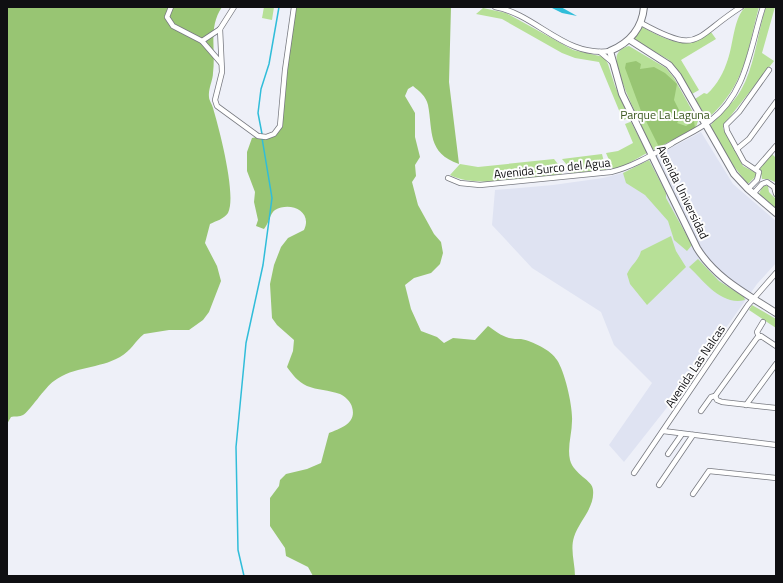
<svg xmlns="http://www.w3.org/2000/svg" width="783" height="583" font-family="'Titillium Web',sans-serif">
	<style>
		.built { fill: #dfe3f2 }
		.green { fill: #b7e097 }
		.forest { fill: #98c573 }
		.water { fill: #30bdd9 }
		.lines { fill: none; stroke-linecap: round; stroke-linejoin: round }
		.stream { stroke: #30bdd9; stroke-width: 1.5 }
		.street-casing { stroke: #787a81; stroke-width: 6 }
		.secondary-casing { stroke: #787a81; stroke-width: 8 }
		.street { stroke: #fff; stroke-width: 4.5 }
		.secondary { stroke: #fff; stroke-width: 6 }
		.labels { text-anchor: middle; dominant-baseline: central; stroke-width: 4; stroke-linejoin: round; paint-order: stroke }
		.park-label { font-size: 12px; fill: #39561e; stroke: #fefefe }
		.street-label { font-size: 12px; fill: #0f0f12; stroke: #fefefe }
	</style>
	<rect width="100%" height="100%" fill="#eef0f8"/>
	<path class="built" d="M701,132L733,184L776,221V263L757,284L691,377L624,462L609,445L652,383L614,345L601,312L532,268L492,225L495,190L553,185L603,178L623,173Z"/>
	<g class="green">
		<path d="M264,7H274L272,20L262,18Z"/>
		<path d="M746,7H759C749,43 747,74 722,104C717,109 713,116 706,117L695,99L704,93L707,94C717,85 724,72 728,59C733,46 734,15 746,7Z"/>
		<path d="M766,7H775L762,53L774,61L725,123L723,128L743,166L756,173V176L749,183H747L732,164L711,129V125C719,113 733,105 741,90C755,66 757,34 766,7Z"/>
		<path d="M483,8L506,13L573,50L604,57L608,64L615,86L629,118L623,120L599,62L575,58L562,53L502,19L476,14Z"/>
		<path d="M642,27C669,41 683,50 711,32L716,39L681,60L699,90L692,94L669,60L633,39Z"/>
		<path d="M629,46L666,68L674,78L698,121L696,127L654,150L652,148C645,132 612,69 617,55C619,50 624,47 629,46Z"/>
		<path d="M630,122H631L647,153L622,167L613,169L606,153L618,151L633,143L625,124Z"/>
		<path d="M602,154L606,170L570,173L567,165L562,159Z"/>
		<path d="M772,154L776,158L775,182L768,179H762L760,168Z"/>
		<path d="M554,159L561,168L562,174C532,177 476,189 450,175L460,164L478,167Z"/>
		<path d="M649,160L666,193V198L692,245L687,251L674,240L668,221L645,195L626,183L623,173Z"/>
		<path d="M763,185L768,186L769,192L776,199V209L759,194Z"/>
		<path d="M671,236L676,251L686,267L647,305L630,284L627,274C631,265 639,260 641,251Z"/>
		<path d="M698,259L719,281L744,297L745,300C721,306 704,281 689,267Z"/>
		<path d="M752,305L776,319V328L749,310Z"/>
	</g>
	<g class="forest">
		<path d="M7,7H222C208,27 216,50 213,73C213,80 208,89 209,97C209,100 212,104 213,108C219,128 237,196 228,213C224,219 216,221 210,224L205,243L217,266L221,281L209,312L203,320L189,330H169L144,334C135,341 131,351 120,357C99,369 74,366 54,381C45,387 29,412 23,415C20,417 14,416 11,417L7,424Z"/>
		<path d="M294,7H451L449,82L459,164C427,153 433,131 428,105C426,96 419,91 413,86L408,89L405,96L415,113V137L420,157L415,165L416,176L412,182L418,205L434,234L441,242L443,253L440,264L431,273L414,278L405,285L411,309L421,331L437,337L444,343L453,338L475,340L488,326C494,330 501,336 509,338C513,339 517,339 521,339C532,341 551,350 557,360C565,372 573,407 572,421C572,434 567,447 570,460C574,475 593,480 593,490C595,508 579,521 574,537C570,550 575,563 575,576H313L308,567L286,556L285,548L270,526V498L279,486L280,480L286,474L307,469L321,463L329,433C341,428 357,423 352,407C351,402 345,396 340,394C329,390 317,390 307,386C298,382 292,374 287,367L293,351L294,340L277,325L272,318L270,284L274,265L281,247L288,238L304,230C313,211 290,201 275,210C270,213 269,223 264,229L256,226L258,220L254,202L255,192L247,171V152L252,138L268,135L278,129Z"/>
		<path d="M636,61L641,64L640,69L654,67L665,73L677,84L674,100L682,116L677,123L686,126L694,121L695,128L659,147L641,111L625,68L626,63Z"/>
	</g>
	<path class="water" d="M550,7H561L577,16L562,13Z"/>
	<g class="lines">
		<g class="stream">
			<path d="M262,134L258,113L261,89L269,64L279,7"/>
			<path d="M244,576L238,550L236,447L246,343L263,265L272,198L262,138"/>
		</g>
		<g class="street-casing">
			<g id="street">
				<path d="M171,7L167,17L173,26L202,41L221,63"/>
				<path d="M495,7C536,14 565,58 610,51"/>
				<path d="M641,23C701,56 692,38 741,7"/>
				<path d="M220,29L222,72L215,100L217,106L258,136L266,137L274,134L280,126L285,70L294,7"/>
				<path d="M202,41L220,29L234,7"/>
				<path d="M600,52L612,62"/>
				<path d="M737,149L749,139L776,102"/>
				<path d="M756,169L776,146"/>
				<path d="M448,178L460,183L480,185L611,172C632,167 652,155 671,144C684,136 698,130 710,121C747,93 750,47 763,7"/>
				<path d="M748,189L757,180L759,172L744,162L727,131L726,125L739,112L769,70"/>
				<path d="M753,194L762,184L767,182L774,187L776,194"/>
				<path d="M759,337L757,332L763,322"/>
				<path d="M715,396L717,400L722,402L776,408"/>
				<path d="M746,405L776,364"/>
				<path d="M701,411L711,397L715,396L757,338L761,336L776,346"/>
				<path d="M663,431L776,445"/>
				<path d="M668,454L682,434"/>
				<path d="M634,473L748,305L776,273"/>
				<path d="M659,485L693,435"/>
				<path d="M693,494L709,471L776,478"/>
			</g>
		</g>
		<g class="secondary-casing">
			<g id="secondary">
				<path d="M644,7C642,29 629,43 610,51L622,94L697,248C716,279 747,294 776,313"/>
				<path d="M630,40L669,65L678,76L734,174L748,189L776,213"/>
			</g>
		</g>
		<use href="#street" class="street"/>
		<use href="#secondary" class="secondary"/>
	</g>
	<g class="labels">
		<g class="park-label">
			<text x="665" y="114">Parque La Laguna</text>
		</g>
		<g class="street-label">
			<text transform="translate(552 168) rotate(-6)">Avenida Surco del Agua</text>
			<text transform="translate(683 192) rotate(64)">Avenida Universidad</text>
			<text transform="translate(695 366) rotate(-56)">Avenida Las Nalcas</text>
		</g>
	</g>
	<rect width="783" height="583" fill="none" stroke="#0f0f12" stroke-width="16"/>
</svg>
